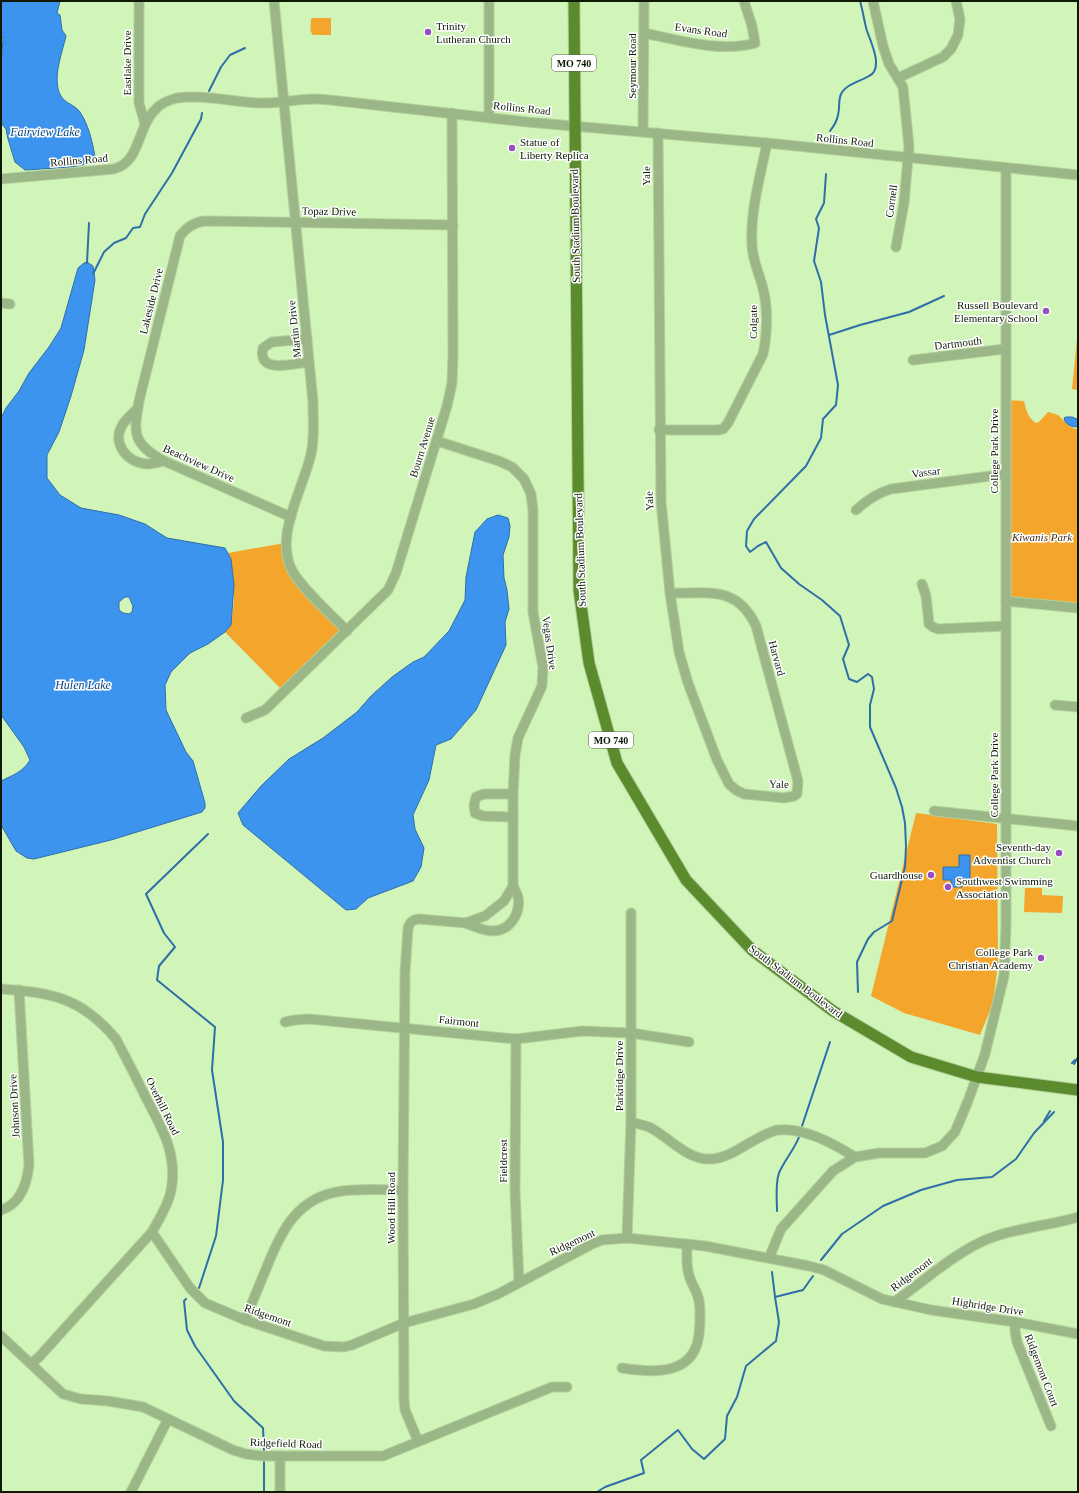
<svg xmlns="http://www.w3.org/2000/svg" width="1079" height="1493" font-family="'Times New Roman',serif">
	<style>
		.green { fill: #f3a52c }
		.water { fill: #3d94ee; stroke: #2f6fa8; fill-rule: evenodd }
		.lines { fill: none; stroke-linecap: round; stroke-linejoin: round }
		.stream { stroke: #2f6fa8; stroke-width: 2 }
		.minor-casing { stroke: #b2d19b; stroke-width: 11 }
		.major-casing { stroke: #b2d19b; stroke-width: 13 }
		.minor { stroke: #9bb687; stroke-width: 9 }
		.major { stroke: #5b8b2d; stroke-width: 11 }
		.poi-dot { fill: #984dc0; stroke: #fff; stroke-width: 1.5 }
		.labels { text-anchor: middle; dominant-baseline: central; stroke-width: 3; stroke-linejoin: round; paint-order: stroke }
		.shield { fill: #fff; stroke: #565e4f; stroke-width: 1 }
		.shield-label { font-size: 10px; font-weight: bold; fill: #0d1904 }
		.poi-label { font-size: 11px; fill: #0d1904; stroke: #fff; text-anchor: end }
		.street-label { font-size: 11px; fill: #0d1904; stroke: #fff }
		.park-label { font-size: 11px; font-style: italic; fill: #3d2e1b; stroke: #fff }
		.water-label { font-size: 12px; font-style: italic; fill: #05457f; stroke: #fff }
	</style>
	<rect width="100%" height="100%" fill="#d1f4b8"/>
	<g class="green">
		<path d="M313,18H331V35H313C309,31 311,25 311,19Z"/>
		<path d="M1078,330V390L1072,389Z"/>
		<path d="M1006,400L1024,401C1026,410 1028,418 1036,423L1039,422L1048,412L1058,415L1069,426L1078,430V608L1006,601Z"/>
		<path d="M285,543L292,572L346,631L283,691L225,632C238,621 235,567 228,553Z"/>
		<path d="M916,813L997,824L998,963L993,1003L980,1035L904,1013L871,996Z"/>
		<path d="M1025,888H1042V895L1063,896L1062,913L1024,912Z"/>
	</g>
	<g class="water">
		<path d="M1,1H60L57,13L60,15L62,30L66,36C62,54 50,83 63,99C68,104 76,106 80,112C90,127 93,146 96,162L72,167L25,170L15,162L8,139L6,129L1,123V62L3,39L1,34Z"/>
		<path d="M87,262L93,266L95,280L84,350L71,396L59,432L47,455V478L60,495L81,508L119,515L145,524L167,538L225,548L231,559L234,585L231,625L225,632L208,644L190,653L171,672L165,685L166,710L186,752L193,761L205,803V808L202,812L111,840L34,859L27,858L16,851L1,825V781C13,775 23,772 30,760L24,747L1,715V418L6,408L19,391L29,373L49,347L61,328L78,268L84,263ZM125,597H129L133,606L132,612L129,614L123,613L119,610V602Z"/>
		<path d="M1066,417H1072L1077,419L1078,427C1072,427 1065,425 1064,418Z"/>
		<path d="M498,515L508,518L510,526L509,537L503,555L504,578L507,590L509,609L505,622L506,645L476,710L451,739L436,745L429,780L413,815L415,829L424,848L421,867L413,881L368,898L356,909L346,910L243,825L238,813L261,786L289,759L323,738L357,712L371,696L392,677L413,662L424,657L449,631L465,600L466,577L475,532L487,519Z"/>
		<path d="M959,855H970V880H962V887H952L951,880H943V867H959Z"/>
	</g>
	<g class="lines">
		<g class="stream">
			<path d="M209,91L221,67L230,55L245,48"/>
			<path d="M830,131C834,126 837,121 838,115C840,108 838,101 841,94C846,84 861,81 869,76C884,69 871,42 867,31C864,21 863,11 860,1"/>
			<path d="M826,174L824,203L816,219L819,228L814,261L821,282L825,315L838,385L836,405L823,419L821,438L806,466L754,519L747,531L746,546L750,552L758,546L766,542L781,568L799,584L822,600L840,616L849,645L843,659L849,679L857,682L868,674L872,677L874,689L870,705V727L896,788L902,807L905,823L906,846L905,867L892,921L874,932L868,939L857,962L858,992"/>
			<path d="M87,263L89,223"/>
			<path d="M93,274L104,252L114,243L126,238L133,228L140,227L145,214L172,173L201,119L202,113"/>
			<path d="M829,335L860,325L909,312L944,296"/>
			<path d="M1072,1063L1075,1060"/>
			<path d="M1074,1064L1078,1057"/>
			<path d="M1044,1121L1050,1111"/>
			<path d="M802,1126L830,1042"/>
			<path d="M777,1211C777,1199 775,1184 779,1173C784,1161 794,1150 799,1137"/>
			<path d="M821,1260L842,1234L883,1206L921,1190L957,1180L992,1177L1016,1159L1034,1133L1054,1112"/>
			<path d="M772,1272L775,1297"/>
			<path d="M199,1288L216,1236L223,1180V1142L212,1070L215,1027L157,980L159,966L175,947L164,933L146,894L208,834"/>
			<path d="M186,1299L184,1301L187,1330L195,1346L234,1401L263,1428L264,1450"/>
			<path d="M264,1462V1492"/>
			<path d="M597,1492L605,1487L644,1473L641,1460L678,1430L692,1449L704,1459L725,1439L727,1416L737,1397L746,1366L776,1341L779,1322L775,1297L803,1290L813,1276"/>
		</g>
		<g class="minor-casing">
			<g id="minor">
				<path d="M139,1V103L145,124"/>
				<path d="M274,1L313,402C313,420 315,437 311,454C303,490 273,537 293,572C305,592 330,613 347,631"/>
				<path d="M489,1V117"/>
				<path d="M873,1L883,46L889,64L903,87L909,147L904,203L896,247"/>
				<path d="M644,33C677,40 722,53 755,43L752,26L744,1"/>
				<path d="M898,78L943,57L951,49L958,35L960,19L956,1"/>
				<path d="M643,131L644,1"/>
				<path d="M658,133L661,501L670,593L679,652L688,683L717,760L729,784L736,790L744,794L784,798L794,796L797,794L798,781L756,626C737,585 708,594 670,593"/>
				<path d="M1,179L114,169C141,162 137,126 156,109C161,103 169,100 177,98C200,94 235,102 259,103C278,104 296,99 314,99C322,99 331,100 339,101L527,122L767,143L1078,175"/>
				<path d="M1,303L10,304"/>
				<path d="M307,339L272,342L263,348C257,374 293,364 309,362"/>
				<path d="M913,360L1005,349"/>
				<path d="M138,408C133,413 127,418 123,424C111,442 126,462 146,464C152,464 159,462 164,461"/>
				<path d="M659,430H717L723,429L728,423L763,354C767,336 768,311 764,293C761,277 753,263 752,246C750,211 760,177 767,143"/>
				<path d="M856,510C867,500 877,493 891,489L1006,474"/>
				<path d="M291,517L164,461C133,444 133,434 139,401L180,236C187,227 193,223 204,221L453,225"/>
				<path d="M922,584L926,596L929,624L933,627L938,629L1005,626"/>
				<path d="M1006,601L1078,608"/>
				<path d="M1055,705L1078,707"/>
				<path d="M246,718L265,710L388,590L396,573L447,406L452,383L453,355L452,113"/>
				<path d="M934,811L1078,826"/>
				<path d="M513,817L483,816L475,813L474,805L476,797L484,794H513"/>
				<path d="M466,923C475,927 484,931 493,931C510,931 521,913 518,897C517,894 515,890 513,886"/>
				<path d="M1,989C51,992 82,998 116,1039C126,1058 136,1077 145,1096C162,1128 178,1154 171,1191C168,1206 159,1219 152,1232L39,1357L31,1364"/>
				<path d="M285,1022L295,1020L309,1019L516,1039L582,1031L631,1033L689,1042"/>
				<path d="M516,1039L515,1191L519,1283"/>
				<path d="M631,1122C637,1124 645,1125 651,1128C671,1139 688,1161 712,1159C726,1158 739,1149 751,1142C759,1138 770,1131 778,1130C804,1127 834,1144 855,1157"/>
				<path d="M1,1210C21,1204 27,1183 29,1165L19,990"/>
				<path d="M152,1232L190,1288L205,1303L245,1320L324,1346L344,1347L352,1345L404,1323L474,1304L498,1294L594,1243L602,1240L627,1238L705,1246L809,1266L824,1270L882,1299L931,1310L1015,1322L1078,1334"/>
				<path d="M627,1238L631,1122V913"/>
				<path d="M769,1258L781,1229L833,1171L855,1157L879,1153H925L942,1146L955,1132L968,1101L985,1054L1004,976L1006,925V168"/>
				<path d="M894,1302C922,1283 947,1259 977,1244C1008,1228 1045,1227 1078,1217"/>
				<path d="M245,1320C252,1303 259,1286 266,1269C281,1231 297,1197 342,1191C362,1188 383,1190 403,1190"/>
				<path d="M1015,1322V1331L1017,1342L1051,1426"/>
				<path d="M1,1336L63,1394L81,1399L108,1401L143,1407L233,1450L246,1454L262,1456H383L552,1387H567"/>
				<path d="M622,1368C647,1372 685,1376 696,1347C698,1343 698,1338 699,1335C700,1324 701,1312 699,1301C698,1292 691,1284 689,1275C686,1266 687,1254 687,1244"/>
				<path d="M418,1441L405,1410L404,1400L403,1190L405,973L408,928C410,922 412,920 419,919L466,923L485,916L504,901L513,886V794L515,755L518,738L542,686L543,667L533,612V510L531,494L524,479L512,467L499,461L437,441"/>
				<path d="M131,1492L168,1419"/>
				<path d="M280,1492V1456"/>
			</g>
		</g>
		<g class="major-casing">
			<path id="major" d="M574,1L579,590L589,663L617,763L686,880L752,950L833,1011L911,1057L977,1077L1078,1090"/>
		</g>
		<use href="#minor" class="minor"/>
		<use href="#major" class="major"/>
	</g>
	<g class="poi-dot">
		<circle cx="428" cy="32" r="4"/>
		<circle cx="512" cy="148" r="4"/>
		<circle cx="1046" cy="311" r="4"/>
		<circle cx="1059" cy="853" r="4"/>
		<circle cx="931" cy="875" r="4"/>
		<circle cx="948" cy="887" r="4"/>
		<circle cx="1041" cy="958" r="4"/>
	</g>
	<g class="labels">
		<g class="shield">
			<rect x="552" y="55" width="44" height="16" rx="3"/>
			<rect x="589" y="732" width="44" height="16" rx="3"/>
		</g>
		<g class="shield-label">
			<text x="574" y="63">MO 740</text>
			<text x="611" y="740">MO 740</text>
		</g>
		<g class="poi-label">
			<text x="436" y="26" text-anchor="start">Trinity<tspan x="436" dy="13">Lutheran Church</tspan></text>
			<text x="520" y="142" text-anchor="start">Statue of<tspan x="520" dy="13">Liberty Replica</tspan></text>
			<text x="1038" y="305">Russell Boulevard<tspan x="1038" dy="13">Elementary School</tspan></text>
			<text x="1051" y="847">Seventh-day<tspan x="1051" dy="13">Adventist Church</tspan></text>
			<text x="923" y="875">Guardhouse</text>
			<text x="956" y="881" text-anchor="start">Southwest Swimming<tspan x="956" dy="13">Association</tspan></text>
			<text x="1033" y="952">College Park<tspan x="1033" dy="13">Christian Academy</tspan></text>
		</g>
		<g class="street-label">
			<text transform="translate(701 30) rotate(8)">Evans Road</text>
			<text transform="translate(127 63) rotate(-90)">Eastlake Drive</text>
			<text transform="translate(632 66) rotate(-90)">Seymour Road</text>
			<text transform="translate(522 108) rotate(6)">Rollins Road</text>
			<text transform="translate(845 140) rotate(6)">Rollins Road</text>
			<text transform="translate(79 160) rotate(-5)">Rollins Road</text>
			<text transform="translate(646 176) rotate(-90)">Yale</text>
			<text transform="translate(891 201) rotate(-82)">Cornell</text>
			<text transform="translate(329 211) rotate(1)">Topaz Drive</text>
			<text transform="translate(575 226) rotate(-91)">South Stadium Boulevard</text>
			<text transform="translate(151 301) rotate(-76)">Lakeside Drive</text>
			<text transform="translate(753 322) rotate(-90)">Colgate</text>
			<text transform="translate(294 329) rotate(-96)">Martin Drive</text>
			<text transform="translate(958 343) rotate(-7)">Dartmouth</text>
			<text transform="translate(422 447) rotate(-73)">Bourn Avenue</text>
			<text transform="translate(994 451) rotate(-90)">College Park Drive</text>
			<text transform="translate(199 463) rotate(24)">Beachview Drive</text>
			<text transform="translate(926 472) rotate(-8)">Vassar</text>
			<text transform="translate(649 501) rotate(-93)">Yale</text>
			<text transform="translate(580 550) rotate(-92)">South Stadium Boulevard</text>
			<text transform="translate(550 643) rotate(82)">Vegas Drive</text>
			<text transform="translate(777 658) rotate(75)">Harvard</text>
			<text transform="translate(994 775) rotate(-90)">College Park Drive</text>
			<text transform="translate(779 784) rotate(1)">Yale</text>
			<text transform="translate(796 981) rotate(37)">South Stadium Boulevard</text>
			<text transform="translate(459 1021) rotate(6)">Fairmont</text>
			<text transform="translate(619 1076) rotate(-90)">Parkridge Drive</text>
			<text transform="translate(14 1106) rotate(-93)">Johnson Drive</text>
			<text transform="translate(163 1106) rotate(64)">Overhill Road</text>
			<text transform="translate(503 1161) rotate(-90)">Fieldcrest</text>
			<text transform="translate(391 1208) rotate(-90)">Wood Hill Road</text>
			<text transform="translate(572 1242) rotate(-25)">Ridgemont</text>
			<text transform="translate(911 1274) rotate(-37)">Ridgemont</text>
			<text transform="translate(988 1306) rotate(9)">Highridge Drive</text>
			<text transform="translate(268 1315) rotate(19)">Ridgemont</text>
			<text transform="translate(1042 1370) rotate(69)">Ridgemont Court</text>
			<text transform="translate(286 1443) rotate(2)">Ridgefield Road</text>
		</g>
		<g class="park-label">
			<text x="1042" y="537">Kiwanis Park</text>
		</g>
		<g class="water-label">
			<text x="45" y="132">Fairview Lake</text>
			<text x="83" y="685">Hulen Lake</text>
		</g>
	</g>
	<rect width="1079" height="1493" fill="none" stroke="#0d1904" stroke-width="4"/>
</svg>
